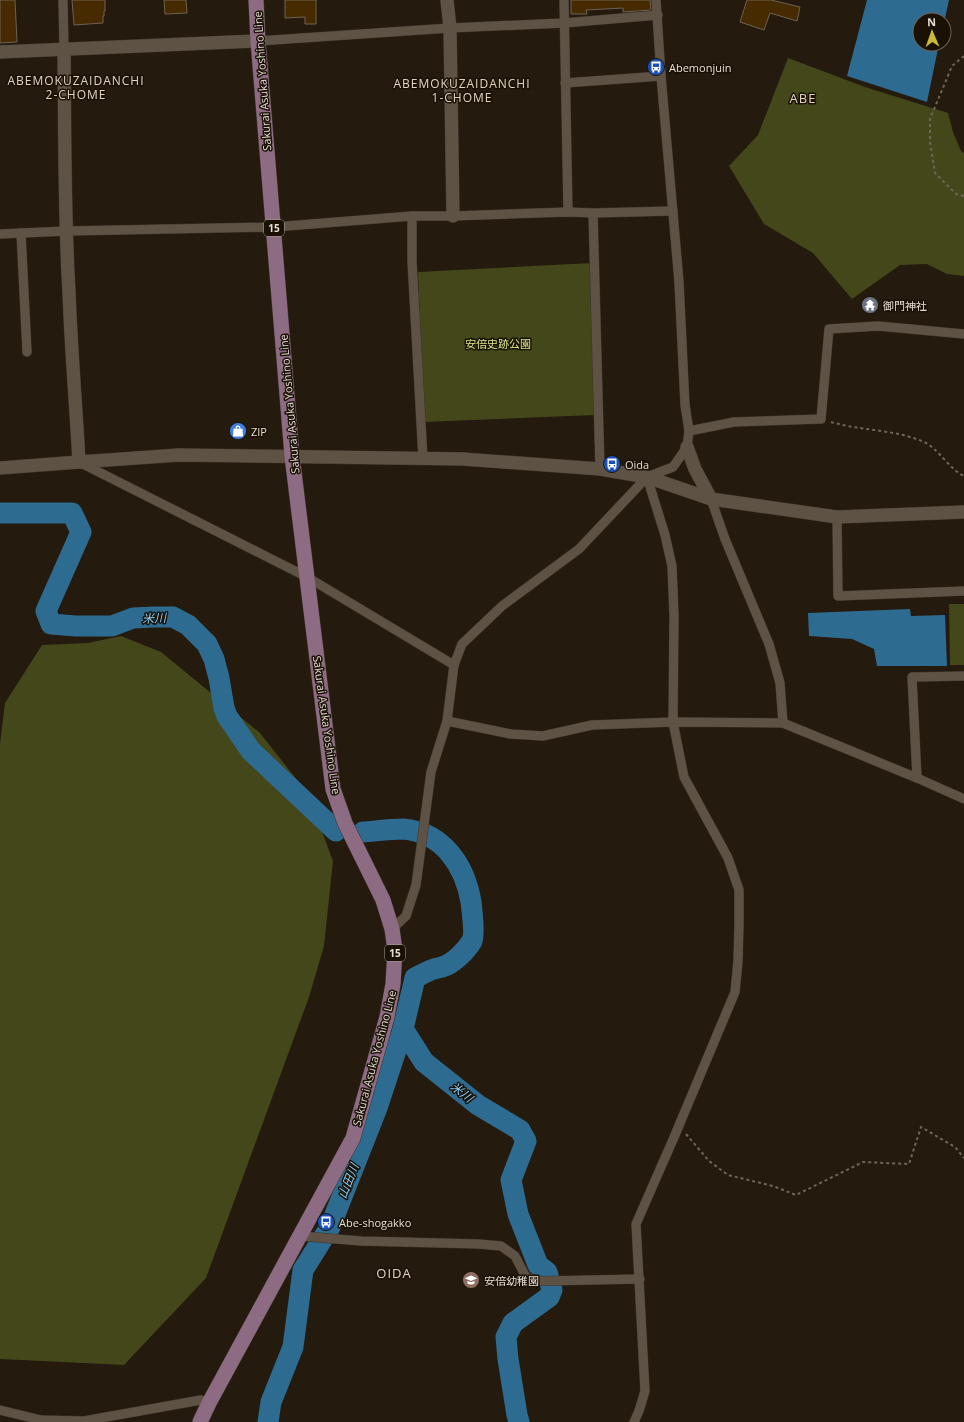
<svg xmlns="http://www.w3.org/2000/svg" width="964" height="1422" font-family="'Open Sans','Noto Sans JP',sans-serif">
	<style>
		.green { fill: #434719 }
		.water { fill: #2e6b90 }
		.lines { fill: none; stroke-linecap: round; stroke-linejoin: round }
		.river { stroke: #2e6b90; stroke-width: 21 }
		.building { fill: #462a00; stroke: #6f6254 }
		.street-casing { stroke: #3d352f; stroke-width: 10 }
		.secondary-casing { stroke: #3d352f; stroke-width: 14 }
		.primary-casing { stroke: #3d352f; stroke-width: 16 }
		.path { stroke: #6f665b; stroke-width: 2; stroke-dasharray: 3 3; stroke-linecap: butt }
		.street { stroke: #5e5244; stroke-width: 9 }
		.secondary { stroke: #5e5244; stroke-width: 13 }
		.primary { stroke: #8d6b83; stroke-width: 15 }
		.labels { text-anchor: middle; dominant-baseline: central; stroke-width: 3; stroke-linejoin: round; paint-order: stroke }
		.shield { fill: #1a1105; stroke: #a9a097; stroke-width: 1 }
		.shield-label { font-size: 10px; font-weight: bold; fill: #e6ded6 }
		.poi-label { font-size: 11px; fill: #e6ded6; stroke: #1a1105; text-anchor: start }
		.street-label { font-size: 11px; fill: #e6ded6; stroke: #1a1105 }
		.park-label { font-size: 11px; fill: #dde78b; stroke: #1a1105 }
		.neighbourhood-label { font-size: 12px; letter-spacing: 1px; fill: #e2d3c3; stroke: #1a1105 }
		.water-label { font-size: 12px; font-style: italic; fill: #8acdfa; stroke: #1a1105 }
		.quarter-label { font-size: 13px; letter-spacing: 1px; fill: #e2d3c3; stroke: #1a1105 }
	</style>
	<rect width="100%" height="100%" fill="#241a0d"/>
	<g class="green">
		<path d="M788,58L865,87L948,113L953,132L961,151L964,153V276L947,274L927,264L900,265L852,299L813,253L764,224L729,166L758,135Z"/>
		<path d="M592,263L595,415L424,422L418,272Z"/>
		<path d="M949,604H964V665H950Z"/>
		<path d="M121,636L161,652L260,733L308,794L333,861L324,946L309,997L206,1278L124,1365L0,1359V744L5,703L42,645L88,643Z"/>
	</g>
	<g class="water">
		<path d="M867,0H949L944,23V20H920V44H939L927,102L847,76Z"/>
		<path d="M910,609L911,616L945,615L947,666H877L874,649L852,639L809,636L808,613Z"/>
	</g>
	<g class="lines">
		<g class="river">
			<path d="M0,513H72L81,532L46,611L51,624L76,626H112L133,618L154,617H173L188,625L207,644L214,659L219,678L224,708L227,716L251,751L336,831"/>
			<path d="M403,1029L424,1062L478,1105L520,1130L526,1141L511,1180L518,1214L538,1265L547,1272L552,1290L549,1297L513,1323L506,1337L508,1359L517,1415L519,1422"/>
			<path d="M268,1422L271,1402L293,1347L303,1270L330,1227L377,1108L403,1029L415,978C421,975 427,971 434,969C436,968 440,968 442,967C453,964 466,951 472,941C475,935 472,910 471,902C465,866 443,832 403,829C390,829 376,831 363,832"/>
		</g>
	</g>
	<g class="building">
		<path d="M0,0H15L17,42L0,43Z"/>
		<path d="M72,0H105V11H104V16H103V23L74,25Z"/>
		<path d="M164,0H186L187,13L165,14Z"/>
		<path d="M285,0H316V24H305V17L285,18Z"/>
		<path d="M571,0H650L651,10L623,12V8L586,10L587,14H571Z"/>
		<path d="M747,0H771L800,7L797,21L770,13L764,30L740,22Z"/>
	</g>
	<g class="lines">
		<g class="street-casing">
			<g id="street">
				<path d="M63,0L64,49"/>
				<path d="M564,0L568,212"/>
				<path d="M258,41L450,28L564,23L658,15"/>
				<path d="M565,83L661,76"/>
				<path d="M593,213L600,469"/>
				<path d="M412,216V261L423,459"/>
				<path d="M21,233L27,352"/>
				<path d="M0,234L67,231L274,227L412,216H453L568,212L593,213L673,211"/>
				<path d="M689,431L734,422L821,419L829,329L878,326L964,334"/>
				<path d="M79,462L307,577L454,665"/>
				<path d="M711,499L725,539L769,644L780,683L783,723"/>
				<path d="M837,517L838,596L964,591"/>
				<path d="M447,721L511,734L543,736L592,725L673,722L783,723L917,778L964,799"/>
				<path d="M917,778L912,677L964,676"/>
				<path d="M392,929L406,916L416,885L431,772L447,721L454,665L462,644L502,606L579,549L647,477L673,467L687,447L689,431L685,405L679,282L661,76L656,0"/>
				<path d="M300,1236L361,1241L479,1244L501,1246L515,1256L526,1277L542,1281L640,1279"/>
				<path d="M0,1410L41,1420L84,1421L201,1400L209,1403"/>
				<path d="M634,1422L639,1411L645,1391L636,1224L675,1135L735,992L738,961L739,924V890L728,858L684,777L673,722L674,616L672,566L665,535L647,477"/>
			</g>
		</g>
		<g class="secondary-casing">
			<g id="secondary">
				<path d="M447,0L450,28L453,216"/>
				<path d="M64,49C65,130 64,211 69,292C71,349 76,406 79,462L179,455L463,459L600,469L647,477L711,499L837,517L964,512"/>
				<path d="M0,52L258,41"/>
				<path d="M687,447L695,469L711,499"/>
				<path d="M0,468L79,462"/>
			</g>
		</g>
		<g class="primary-casing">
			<path id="primary" d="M200,1422L209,1403L353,1138L387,1017L393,984L395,950L392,929L383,900L345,823L333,789L292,456L258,41L256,0"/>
		</g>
		<g class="path">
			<path d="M964,56L952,66L930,119V142L935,173L956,194L964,196"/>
			<path d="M831,422C861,431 895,429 924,442C938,448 950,470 964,476"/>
			<path d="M686,1134L709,1161L728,1175L773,1186L796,1195L863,1162L909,1164L921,1127L955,1147L964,1158"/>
		</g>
		<use href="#street" class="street"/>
		<use href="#secondary" class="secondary"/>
		<use href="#primary" class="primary"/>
	</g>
	<defs>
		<g id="bus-disc" transform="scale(0.9)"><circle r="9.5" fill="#1a4fb4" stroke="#1a1105"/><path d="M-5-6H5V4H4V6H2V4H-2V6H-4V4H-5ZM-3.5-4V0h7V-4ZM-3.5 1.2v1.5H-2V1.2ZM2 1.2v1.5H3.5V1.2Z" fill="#fff"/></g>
		<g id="temple-disc" transform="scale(0.9)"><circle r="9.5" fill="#6b7280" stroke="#1a1105"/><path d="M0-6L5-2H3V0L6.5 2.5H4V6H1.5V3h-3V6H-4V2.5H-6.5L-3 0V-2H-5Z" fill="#fff"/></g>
		<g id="shop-disc" transform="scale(0.9)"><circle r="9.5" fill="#3f7fe0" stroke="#1a1105"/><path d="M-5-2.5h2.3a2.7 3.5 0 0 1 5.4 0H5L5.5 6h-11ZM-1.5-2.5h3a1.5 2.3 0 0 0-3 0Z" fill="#fff"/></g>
		<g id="school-disc" transform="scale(0.9)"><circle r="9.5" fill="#8d6e63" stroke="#1a1105"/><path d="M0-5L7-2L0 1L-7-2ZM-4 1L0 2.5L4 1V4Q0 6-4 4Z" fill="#fff"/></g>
	</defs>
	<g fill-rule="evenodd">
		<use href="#bus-disc" x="656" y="67"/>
		<use href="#temple-disc" x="870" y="305"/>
		<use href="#shop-disc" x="238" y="431"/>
		<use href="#bus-disc" x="612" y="464"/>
		<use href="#bus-disc" x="326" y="1222"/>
		<use href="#school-disc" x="471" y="1280"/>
	</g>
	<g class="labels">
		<g class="shield">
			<rect x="264" y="220" width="20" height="16" rx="3"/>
			<rect x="385" y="945" width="20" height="16" rx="3"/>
		</g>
		<g class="shield-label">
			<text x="274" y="228">15</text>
			<text x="395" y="953">15</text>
		</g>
		<g class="poi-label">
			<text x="669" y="67">Abemonjuin</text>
			<text x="883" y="305">御門神社</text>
			<text x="251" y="431">ZIP</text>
			<text x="625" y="464">Oida</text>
			<text x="339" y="1222">Abe-shogakko</text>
			<text x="484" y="1280">安倍幼稚園</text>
		</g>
		<g class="street-label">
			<text transform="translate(262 81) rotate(-94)">Sakurai Asuka Yoshino Line</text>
			<text transform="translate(289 404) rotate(-95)">Sakurai Asuka Yoshino Line</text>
			<text transform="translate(327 725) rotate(82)">Sakurai Asuka Yoshino Line</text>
			<text transform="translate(374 1058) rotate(-75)">Sakurai Asuka Yoshino Line</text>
		</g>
		<g class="park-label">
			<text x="498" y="343">安倍史跡公園</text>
		</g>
		<g class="neighbourhood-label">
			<text x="76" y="80">ABEMOKUZAIDANCHI<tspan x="76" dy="14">2-CHOME</tspan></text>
			<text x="462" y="83">ABEMOKUZAIDANCHI<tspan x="462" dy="14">1-CHOME</tspan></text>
		</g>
		<g class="water-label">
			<text transform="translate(154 618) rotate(-2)">米川</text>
			<text transform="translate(462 1092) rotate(39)">米川</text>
			<text transform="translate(348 1181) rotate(-68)">山田川</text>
		</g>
		<g class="quarter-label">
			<text x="803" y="98">ABE</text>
			<text x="394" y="1273">OIDA</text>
		</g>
	</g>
	<g transform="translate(932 32) rotate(358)"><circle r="19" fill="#1a1105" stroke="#6c6359"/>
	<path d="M0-3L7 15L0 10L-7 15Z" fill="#cbba39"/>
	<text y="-6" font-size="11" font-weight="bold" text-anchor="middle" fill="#e6ded6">N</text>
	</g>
</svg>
